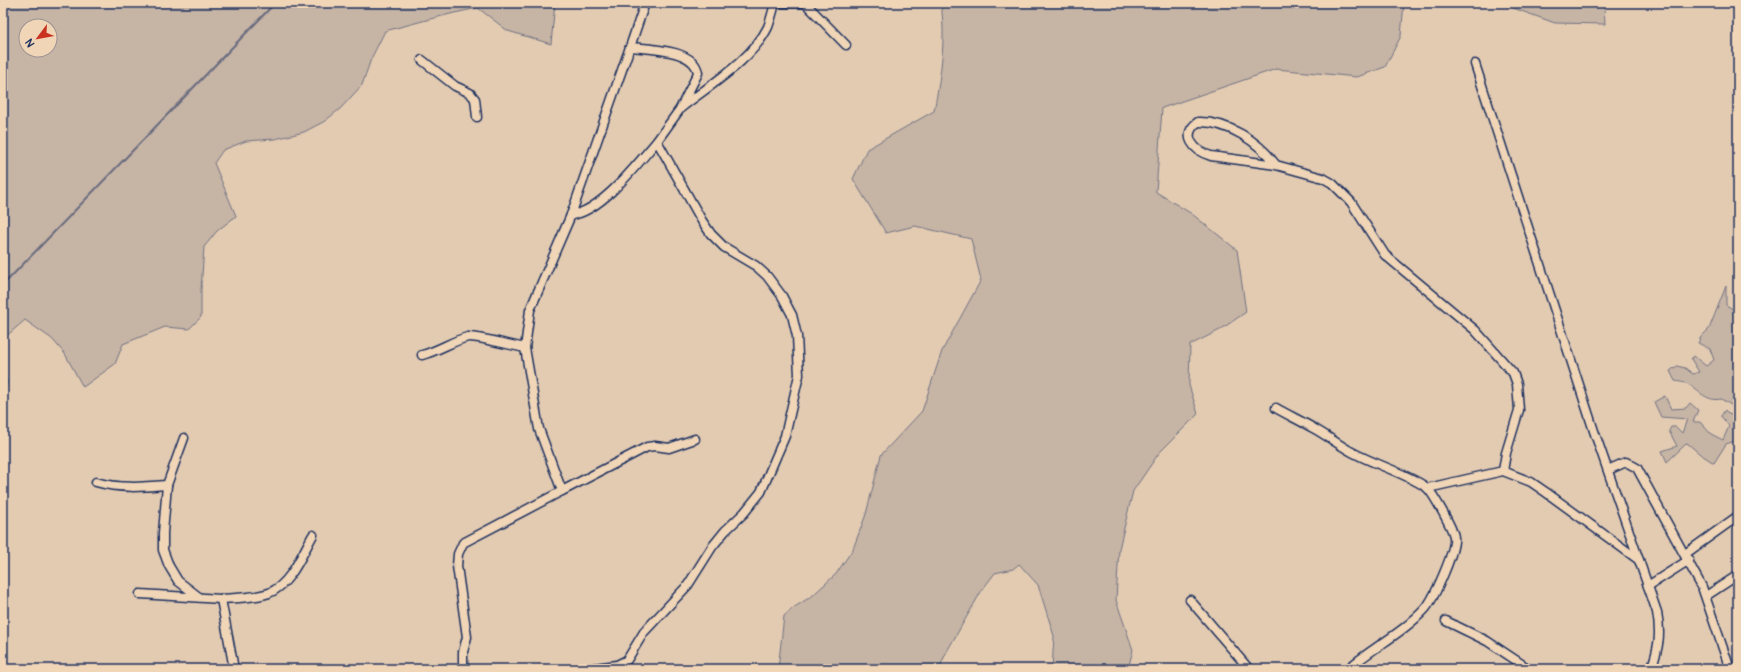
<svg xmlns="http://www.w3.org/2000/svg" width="1741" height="672" font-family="Pangolin,sans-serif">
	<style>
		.green { fill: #c6b4a5; stroke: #707282; fill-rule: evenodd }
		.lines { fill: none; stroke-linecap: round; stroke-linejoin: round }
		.stream { stroke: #686b7e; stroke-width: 2 }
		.minor-casing { stroke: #1b2f5e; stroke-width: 11 }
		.minor { stroke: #f0d5b7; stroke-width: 8 }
	</style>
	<rect width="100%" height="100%" fill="#e3cbb2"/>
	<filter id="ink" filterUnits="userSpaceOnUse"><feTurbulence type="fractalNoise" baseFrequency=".025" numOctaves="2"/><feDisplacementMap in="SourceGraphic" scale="8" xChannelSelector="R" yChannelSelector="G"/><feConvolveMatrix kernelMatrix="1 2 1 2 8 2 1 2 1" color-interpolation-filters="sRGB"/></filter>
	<g filter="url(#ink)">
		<g class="green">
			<path d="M3,3H555L551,44L508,31L478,8C446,14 416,23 385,31L371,59L362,85L341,108L325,121L304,132L275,139L246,141L223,150L214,163L236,216L217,231L204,247L201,290V317L189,329L165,327L123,344L115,364L83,387L65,354L52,339L25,320L3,339ZM26,26H50V50H26Z"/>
			<path d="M941,3H1404L1401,36L1385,67L1357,77L1276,69L1162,108L1156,192L1192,214L1237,250L1246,312L1220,330L1190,345L1189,385L1198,414L1159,453L1133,491L1119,549L1116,600L1133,650L1128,669H1052L1054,636L1038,585L1019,564L1013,569L995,573L982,590L946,653L939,669H778L784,616L793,608L812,596L836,574L853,549L866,514L881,455L922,411L942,351L981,280L971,239L915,226L886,233L853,179L867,149L934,111C941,74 946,41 941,3Z"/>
			<path d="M1499,3H1604L1605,24L1555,23Z"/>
			<path d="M1726,286V305L1733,309L1738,298V409L1721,399C1707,402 1699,391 1688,384C1684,382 1679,382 1675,381L1670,371L1677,366L1685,368L1693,374L1699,372L1691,359L1694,356L1706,366L1714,360L1710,349L1698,343L1701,337L1709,329Z"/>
			<path d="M3,366L7,382L3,404Z"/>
			<path d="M1665,396L1671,409L1686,408L1690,403L1698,410L1693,422H1700L1711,434L1723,440L1729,426L1721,416L1725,410L1730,415L1738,411V440L1726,444L1714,463L1700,454L1687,443L1667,462L1662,451L1677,446L1669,431L1671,427H1676L1682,433L1687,419L1661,417L1654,402Z"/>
		</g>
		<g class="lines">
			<path class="stream" d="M3,285L275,3"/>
			<g class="minor-casing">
				<g id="minor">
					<path d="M782,3H810"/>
					<path d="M806,4L846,45"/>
					<path d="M422,60L455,86L470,93L475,99L477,117"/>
					<path d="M1475,64L1594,431L1657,612C1661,634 1659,648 1651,669"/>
					<path d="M682,107C710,85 752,60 768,27C771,19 773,11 775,3"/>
					<path d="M1276,165C1259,142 1228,121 1198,122C1180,135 1194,151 1211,156L1276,165L1323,178L1332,183L1351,202L1385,255L1475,330L1513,373L1517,384L1519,410L1506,453L1503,471"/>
					<path d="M571,215C601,212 638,163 657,141"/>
					<path d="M422,355C438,351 452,341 468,337C476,336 514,346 525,348"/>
					<path d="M1276,408C1288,415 1301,421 1313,428C1326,435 1339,445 1352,452C1376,465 1403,472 1426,487C1432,491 1453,529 1454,537C1456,550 1434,599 1425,609C1403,633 1372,648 1348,669"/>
					<path d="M184,438L167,485L163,533V550L169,566L178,581L199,597"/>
					<path d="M1608,470L1626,462L1637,468L1702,587L1730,669"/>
					<path d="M96,482C120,489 143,487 167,485"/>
					<path d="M1428,488L1503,471L1531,482L1547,493L1639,560"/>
					<path d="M562,491L647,447L655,446L669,448L695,439"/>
					<path d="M1685,554L1738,516"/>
					<path d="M1648,586L1689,560"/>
					<path d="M140,594L221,599"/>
					<path d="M1706,596L1738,575"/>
					<path d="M1190,600L1249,669"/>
					<path d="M1446,621L1487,641L1529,669"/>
					<path d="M234,669L221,599C236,598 255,598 269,593C291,584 302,554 313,535"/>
					<path d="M463,669V652L467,637L457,566L458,554L463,543L562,491L539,429L525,348L530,310L571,215L630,47"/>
					<path d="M587,669L617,665L627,660L644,632L688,585L712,547L725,531L744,513L761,492L785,436L799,375L797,336L792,315L782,296L767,276L756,266L724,247L711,234L702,221L657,141L680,109L698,73C695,49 649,49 630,47L645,3"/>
				</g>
			</g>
			<use href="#minor" class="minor"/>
		</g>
	</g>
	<rect width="1741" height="672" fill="none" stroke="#f0d5b7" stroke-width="16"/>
	<rect x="8" y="8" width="1725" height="656" fill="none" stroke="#1b2f5e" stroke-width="1.5" filter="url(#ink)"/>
	<g transform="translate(38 38) rotate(238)"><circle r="19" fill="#f0d5b7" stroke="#9b9393"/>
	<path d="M0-3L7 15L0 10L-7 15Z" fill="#c8321e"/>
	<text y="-6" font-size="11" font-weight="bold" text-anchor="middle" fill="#1b2f5e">N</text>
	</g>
</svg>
